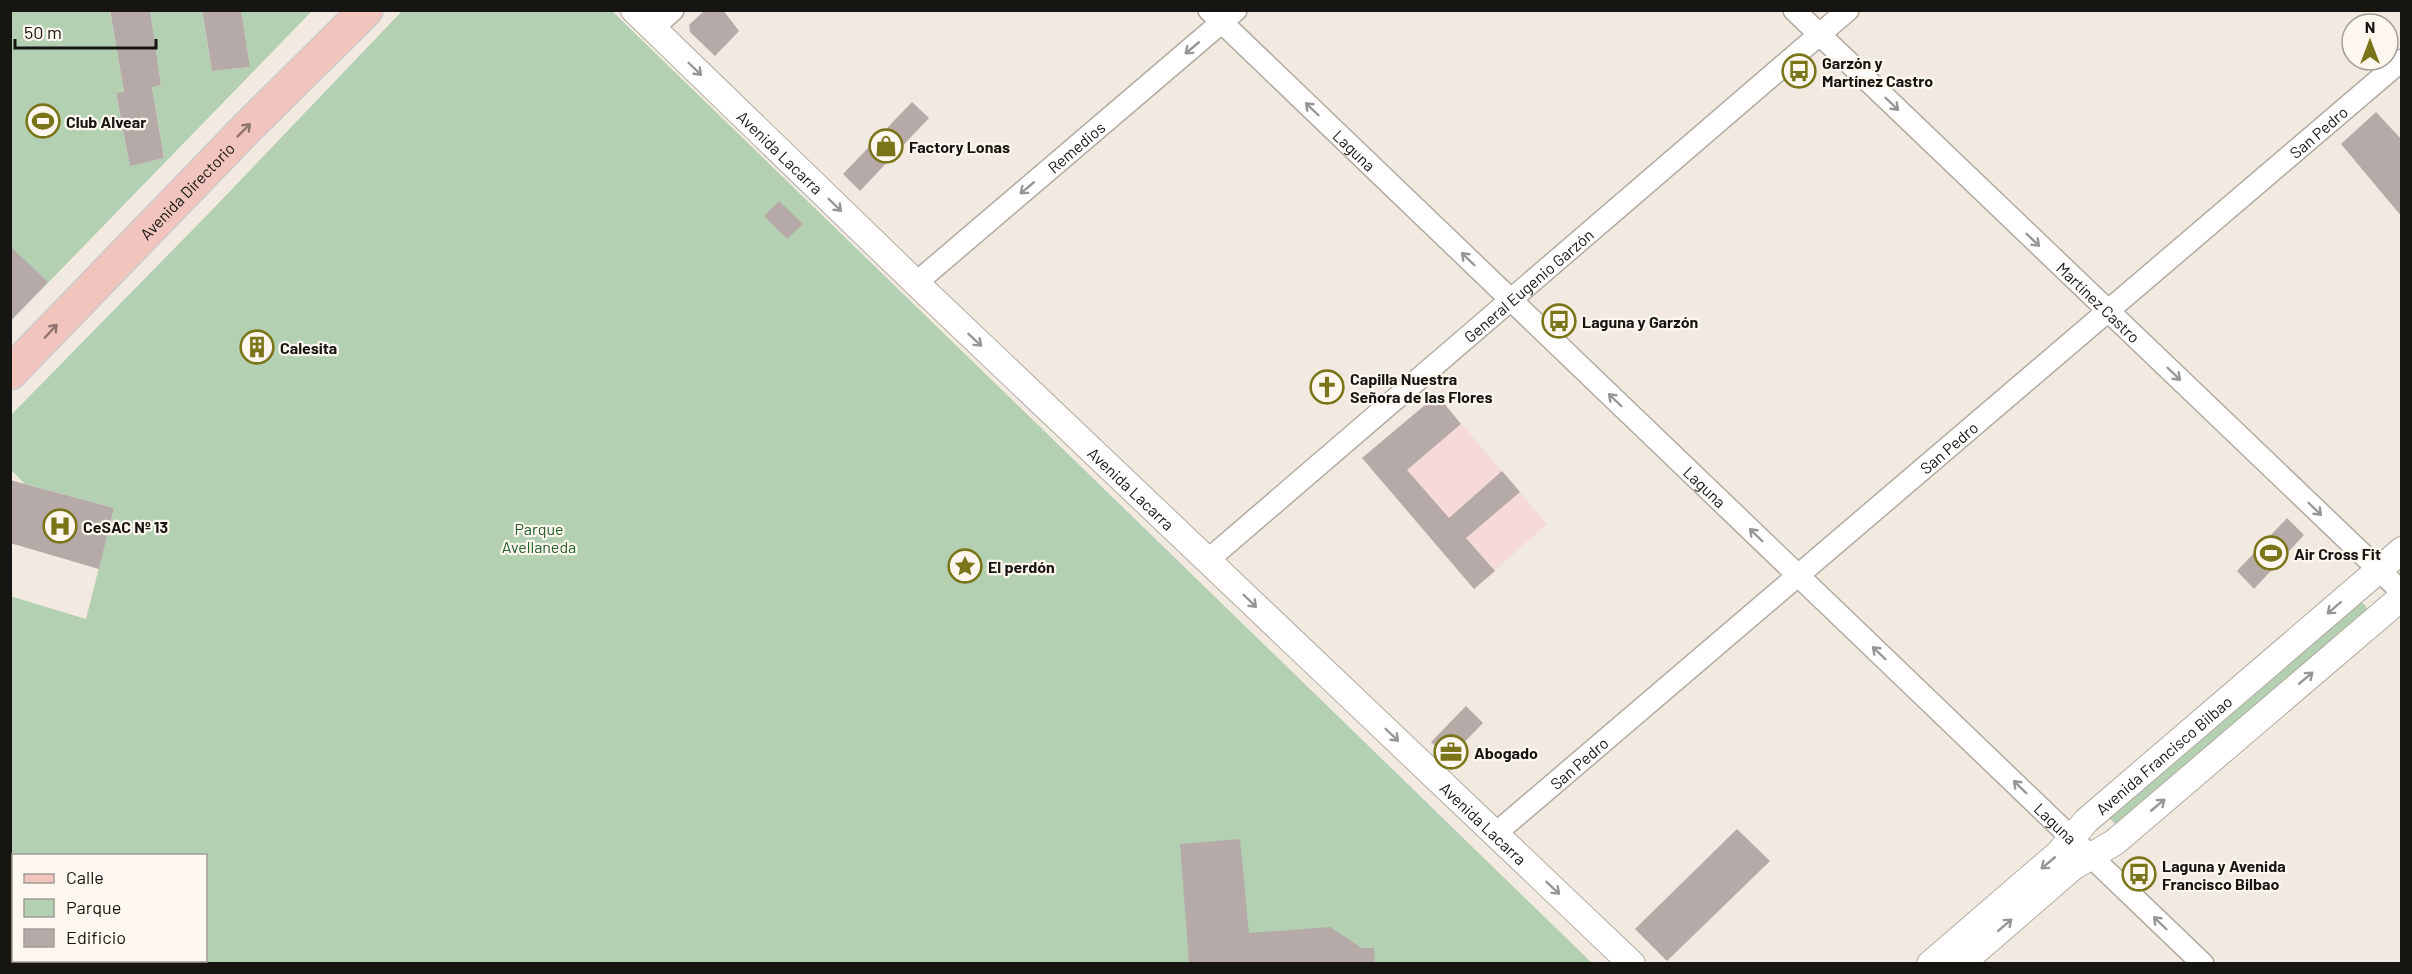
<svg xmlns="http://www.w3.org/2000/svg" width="2412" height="974" font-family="Barlow,sans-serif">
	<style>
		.education { fill: #f5dad9 }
		.green { fill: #b3d1b2; fill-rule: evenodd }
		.building { fill: #b6aaa9 }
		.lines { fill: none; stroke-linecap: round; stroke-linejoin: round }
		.minor-casing { stroke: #b2aba2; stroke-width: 24 }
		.tertiary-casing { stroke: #b2aba2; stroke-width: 28 }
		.primary-casing { stroke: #cccccb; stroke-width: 36 }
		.minor { stroke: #fff; stroke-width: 21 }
		.tertiary { stroke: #fff; stroke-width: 26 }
		.primary { stroke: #f1c4be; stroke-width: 33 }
		.oneway { stroke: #979694 }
		.oneway2 { stroke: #8f7571 }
		.labels { text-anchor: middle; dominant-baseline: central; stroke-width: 4.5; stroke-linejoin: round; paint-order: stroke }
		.poi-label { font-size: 16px; font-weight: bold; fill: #171512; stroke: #fef7f0; text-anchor: start }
		.street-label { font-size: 16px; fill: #171512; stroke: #fef7f0 }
		.park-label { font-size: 16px; fill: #246128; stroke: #fef7f0 }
	</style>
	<rect width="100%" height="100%" fill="#f2eae1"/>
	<path class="education" d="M1437,395L1547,524L1474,589L1362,458Z"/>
	<g class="green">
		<path d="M11,11H110L124,92L116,94L130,165L164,158L152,87L161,85L150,11H202L212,71L250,67L241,11H312L11,321Z"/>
		<path d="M402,11H612L1592,963H11L10,596L86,619L114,508L25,484L11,470V415L211,211ZM14,856H206V960H14Z"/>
		<path d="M2360,601L2366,606L2367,613L2116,825L2109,818Z"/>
	</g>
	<g class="building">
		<path d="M110,10H150L161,85L152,87L164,158L130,166L116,93L124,92Z"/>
		<path d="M202,10H241L250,67L212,71Z"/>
		<path d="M705,10H723L739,31L715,56L690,32L689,25Z"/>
		<path d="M912,102L929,118L860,191L843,174Z"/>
		<path d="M2376,112L2402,140V217L2341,144Z"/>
		<path d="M779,201L803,224L787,239L764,216Z"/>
		<path d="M10,246L48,282L10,321Z"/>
		<circle cx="256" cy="348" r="13"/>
		<path d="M1437,395L1461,424L1407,470L1449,518L1502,471L1520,492L1466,538L1495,571L1474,589L1362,458Z"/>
		<path d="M10,480L114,508L99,569L10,543Z"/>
		<path d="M2287,518L2304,535L2254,589L2237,571Z"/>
		<path d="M1466,706L1483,723L1448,759L1431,742Z"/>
		<path d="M1737,829L1770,861L1667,961L1635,929Z"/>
		<path d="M1240,839L1249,933L1330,927L1362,948H1374L1375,963H1189L1180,844Z"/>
	</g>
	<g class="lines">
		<g class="minor-casing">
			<g id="minor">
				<path id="s1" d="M1209,10L2203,964"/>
				<path id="s2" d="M1794,10L2402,592"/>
				<path d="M653,28L673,10"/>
				<path id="s3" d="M916,283L1236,10"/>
				<path id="s4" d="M1208,560L1848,10"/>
				<path id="s5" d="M1495,834L2402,60"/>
			</g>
		</g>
		<g class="tertiary-casing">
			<g id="tertiary">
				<path id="s6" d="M634,10L916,283L1632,964"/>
				<path id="s7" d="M1930,964L2059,853L2086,821L2402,550"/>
				<path d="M1961,964L2073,867L2115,842L2402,597"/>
			</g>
		</g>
		<g class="primary-casing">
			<g id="primary">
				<path id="s8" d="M10,373L246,129L366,10"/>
			</g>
		</g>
		<use href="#minor" class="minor"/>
		<use href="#tertiary" class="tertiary"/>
		<use href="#primary" class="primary"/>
	</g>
	<defs><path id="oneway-shaft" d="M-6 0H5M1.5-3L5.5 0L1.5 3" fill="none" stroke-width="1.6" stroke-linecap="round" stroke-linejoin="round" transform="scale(1.5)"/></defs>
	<g class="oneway">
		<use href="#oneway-shaft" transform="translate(1192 48) rotate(140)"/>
		<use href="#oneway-shaft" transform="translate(695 69) rotate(44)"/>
		<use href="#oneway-shaft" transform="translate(1892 104) rotate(44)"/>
		<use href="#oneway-shaft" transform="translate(1312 109) rotate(-136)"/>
		<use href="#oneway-shaft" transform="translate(1027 188) rotate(140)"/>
		<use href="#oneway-shaft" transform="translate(835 205) rotate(44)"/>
		<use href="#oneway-shaft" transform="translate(2033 240) rotate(44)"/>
		<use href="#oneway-shaft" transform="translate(1468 259) rotate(-136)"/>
		<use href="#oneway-shaft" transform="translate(975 340) rotate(43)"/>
		<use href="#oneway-shaft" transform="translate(2174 374) rotate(44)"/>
		<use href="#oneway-shaft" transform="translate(1615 400) rotate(-136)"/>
		<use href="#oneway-shaft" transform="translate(2315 509) rotate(44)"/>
		<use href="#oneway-shaft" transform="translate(1756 535) rotate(-136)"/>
		<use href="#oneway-shaft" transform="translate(1250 601) rotate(44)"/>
		<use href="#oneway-shaft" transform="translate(2334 608) rotate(139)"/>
		<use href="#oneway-shaft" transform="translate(1879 653) rotate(-136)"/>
		<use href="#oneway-shaft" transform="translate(2306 678) rotate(-40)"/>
		<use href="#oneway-shaft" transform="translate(1392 735) rotate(44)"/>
		<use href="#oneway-shaft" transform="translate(2020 787) rotate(-136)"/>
		<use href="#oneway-shaft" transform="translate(2158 805) rotate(-40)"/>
		<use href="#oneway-shaft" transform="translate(2048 863) rotate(140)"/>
		<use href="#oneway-shaft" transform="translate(1553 888) rotate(43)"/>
		<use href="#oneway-shaft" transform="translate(2160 923) rotate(-136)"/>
		<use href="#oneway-shaft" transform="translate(2005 925) rotate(-41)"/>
	</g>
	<g class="oneway2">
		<use href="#oneway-shaft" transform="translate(244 130) rotate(-45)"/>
		<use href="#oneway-shaft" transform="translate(51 331) rotate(-47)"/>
	</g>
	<defs>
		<g id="bus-ring" transform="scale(1.725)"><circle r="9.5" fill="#fef7f0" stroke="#7b7519" stroke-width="1.5"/><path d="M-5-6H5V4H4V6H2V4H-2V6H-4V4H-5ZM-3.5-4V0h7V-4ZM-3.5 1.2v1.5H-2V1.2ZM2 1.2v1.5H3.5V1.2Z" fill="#7b7519"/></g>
		<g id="stadium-ring" transform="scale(1.725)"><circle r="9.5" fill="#fef7f0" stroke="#7b7519" stroke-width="1.5"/><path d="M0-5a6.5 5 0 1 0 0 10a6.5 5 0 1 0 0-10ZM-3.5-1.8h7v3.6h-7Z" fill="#7b7519"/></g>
		<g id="shop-ring" transform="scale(1.725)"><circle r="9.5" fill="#fef7f0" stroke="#7b7519" stroke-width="1.5"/><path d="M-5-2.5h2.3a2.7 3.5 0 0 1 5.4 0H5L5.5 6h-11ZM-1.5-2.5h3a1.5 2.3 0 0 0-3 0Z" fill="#7b7519"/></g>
		<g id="building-ring" transform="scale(1.725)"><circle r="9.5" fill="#fef7f0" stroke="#7b7519" stroke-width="1.5"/><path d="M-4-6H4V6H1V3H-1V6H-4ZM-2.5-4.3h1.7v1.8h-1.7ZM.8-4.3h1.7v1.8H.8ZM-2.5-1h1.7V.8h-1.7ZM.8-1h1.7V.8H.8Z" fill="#7b7519"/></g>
		<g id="church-ring" transform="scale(1.725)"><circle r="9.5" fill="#fef7f0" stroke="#7b7519" stroke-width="1.5"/><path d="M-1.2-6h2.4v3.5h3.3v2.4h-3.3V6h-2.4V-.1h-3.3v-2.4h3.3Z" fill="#7b7519"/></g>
		<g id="hospital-ring" transform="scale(1.725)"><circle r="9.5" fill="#fef7f0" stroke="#7b7519" stroke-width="1.5"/><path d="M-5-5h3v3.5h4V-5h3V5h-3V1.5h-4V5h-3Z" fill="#7b7519"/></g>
		<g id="sight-ring" transform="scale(1.725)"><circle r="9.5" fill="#fef7f0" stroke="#7b7519" stroke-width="1.5"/><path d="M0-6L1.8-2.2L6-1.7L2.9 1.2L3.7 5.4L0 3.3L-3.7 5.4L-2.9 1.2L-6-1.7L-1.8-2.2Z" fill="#7b7519"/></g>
		<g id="office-ring" transform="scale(1.725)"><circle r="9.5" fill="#fef7f0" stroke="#7b7519" stroke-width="1.5"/><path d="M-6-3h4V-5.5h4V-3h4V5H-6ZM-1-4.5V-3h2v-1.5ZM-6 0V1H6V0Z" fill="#7b7519"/></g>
	</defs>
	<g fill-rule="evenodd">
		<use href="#bus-ring" x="1799" y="71"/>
		<use href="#stadium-ring" x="43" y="121"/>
		<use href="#shop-ring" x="886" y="146"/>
		<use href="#bus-ring" x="1559" y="321"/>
		<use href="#building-ring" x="257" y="347"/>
		<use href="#church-ring" x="1327" y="387"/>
		<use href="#hospital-ring" x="60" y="526"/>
		<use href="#stadium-ring" x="2271" y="553"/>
		<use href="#sight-ring" x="965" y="566"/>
		<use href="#office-ring" x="1451" y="752"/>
		<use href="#bus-ring" x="2139" y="874"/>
	</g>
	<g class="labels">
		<g class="poi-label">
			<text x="1822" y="62">Garzón y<tspan x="1822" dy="18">Martínez Castro</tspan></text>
			<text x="66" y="121">Club Alvear</text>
			<text x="909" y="146">Factory Lonas</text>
			<text x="1582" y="321">Laguna y Garzón</text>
			<text x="280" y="347">Calesita</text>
			<text x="1350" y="378">Capilla Nuestra<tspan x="1350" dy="18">Señora de las Flores</tspan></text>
			<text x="83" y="526">CeSAC Nº 13</text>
			<text x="2294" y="553">Air Cross Fit</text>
			<text x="988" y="566">El perdón</text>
			<text x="1474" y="752">Abogado</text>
			<text x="2162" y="865">Laguna y Avenida<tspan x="2162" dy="18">Francisco Bilbao</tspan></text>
		</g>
		<g class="street-label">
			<text stroke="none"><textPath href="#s5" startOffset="1082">San Pedro</textPath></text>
			<text stroke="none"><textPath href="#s3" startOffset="210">Remedios</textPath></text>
			<text stroke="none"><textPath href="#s1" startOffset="202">Laguna</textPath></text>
			<text stroke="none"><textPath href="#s6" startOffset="204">Avenida Lacarra</textPath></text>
			<text stroke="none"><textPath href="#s8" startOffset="254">Avenida Directorio</textPath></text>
			<text stroke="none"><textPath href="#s4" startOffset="422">General Eugenio Garzón</textPath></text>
			<text stroke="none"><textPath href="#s2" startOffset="422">Martínez Castro</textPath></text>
			<text stroke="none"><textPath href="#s5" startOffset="596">San Pedro</textPath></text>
			<text stroke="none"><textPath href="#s1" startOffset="688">Laguna</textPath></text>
			<text stroke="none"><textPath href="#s6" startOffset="690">Avenida Lacarra</textPath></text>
			<text stroke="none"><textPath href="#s7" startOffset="314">Avenida Francisco Bilbao</textPath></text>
			<text stroke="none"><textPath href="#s5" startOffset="110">San Pedro</textPath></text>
			<text stroke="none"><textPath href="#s6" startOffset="1176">Avenida Lacarra</textPath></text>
			<text stroke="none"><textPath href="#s1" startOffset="1174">Laguna</textPath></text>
		</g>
		<g class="park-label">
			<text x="539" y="528">Parque<tspan x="539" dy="18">Avellaneda</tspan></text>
		</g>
	</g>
	<rect width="2412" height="974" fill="none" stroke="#171512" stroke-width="24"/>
	<rect x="12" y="854" width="195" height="108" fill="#fef7f0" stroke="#a29d97" stroke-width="1.5"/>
	<rect x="24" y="874" width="30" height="9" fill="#f1c4be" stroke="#a29d97" stroke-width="1.5"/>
	<text x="66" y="884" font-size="18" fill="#171512">Calle</text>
	<rect x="24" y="899" width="30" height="18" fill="#b3d1b2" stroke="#a29d97" stroke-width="1.5"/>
	<text x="66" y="914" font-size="18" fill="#171512">Parque</text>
	<rect x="24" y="929" width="30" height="18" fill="#b6aaa9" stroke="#a29d97" stroke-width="1.5"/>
	<text x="66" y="944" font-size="18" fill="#171512">Edificio</text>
	<g transform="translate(2370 42)"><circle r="28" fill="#fef7f0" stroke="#a29d97" stroke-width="1.5"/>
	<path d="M0-4.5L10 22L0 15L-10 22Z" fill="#7b7519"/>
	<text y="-9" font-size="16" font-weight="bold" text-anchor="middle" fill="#171512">N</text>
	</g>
	<path d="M15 39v9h141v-9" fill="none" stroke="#171512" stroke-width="3"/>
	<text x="24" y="39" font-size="18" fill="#171512" stroke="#fef7f0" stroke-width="4.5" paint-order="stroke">50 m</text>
</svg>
